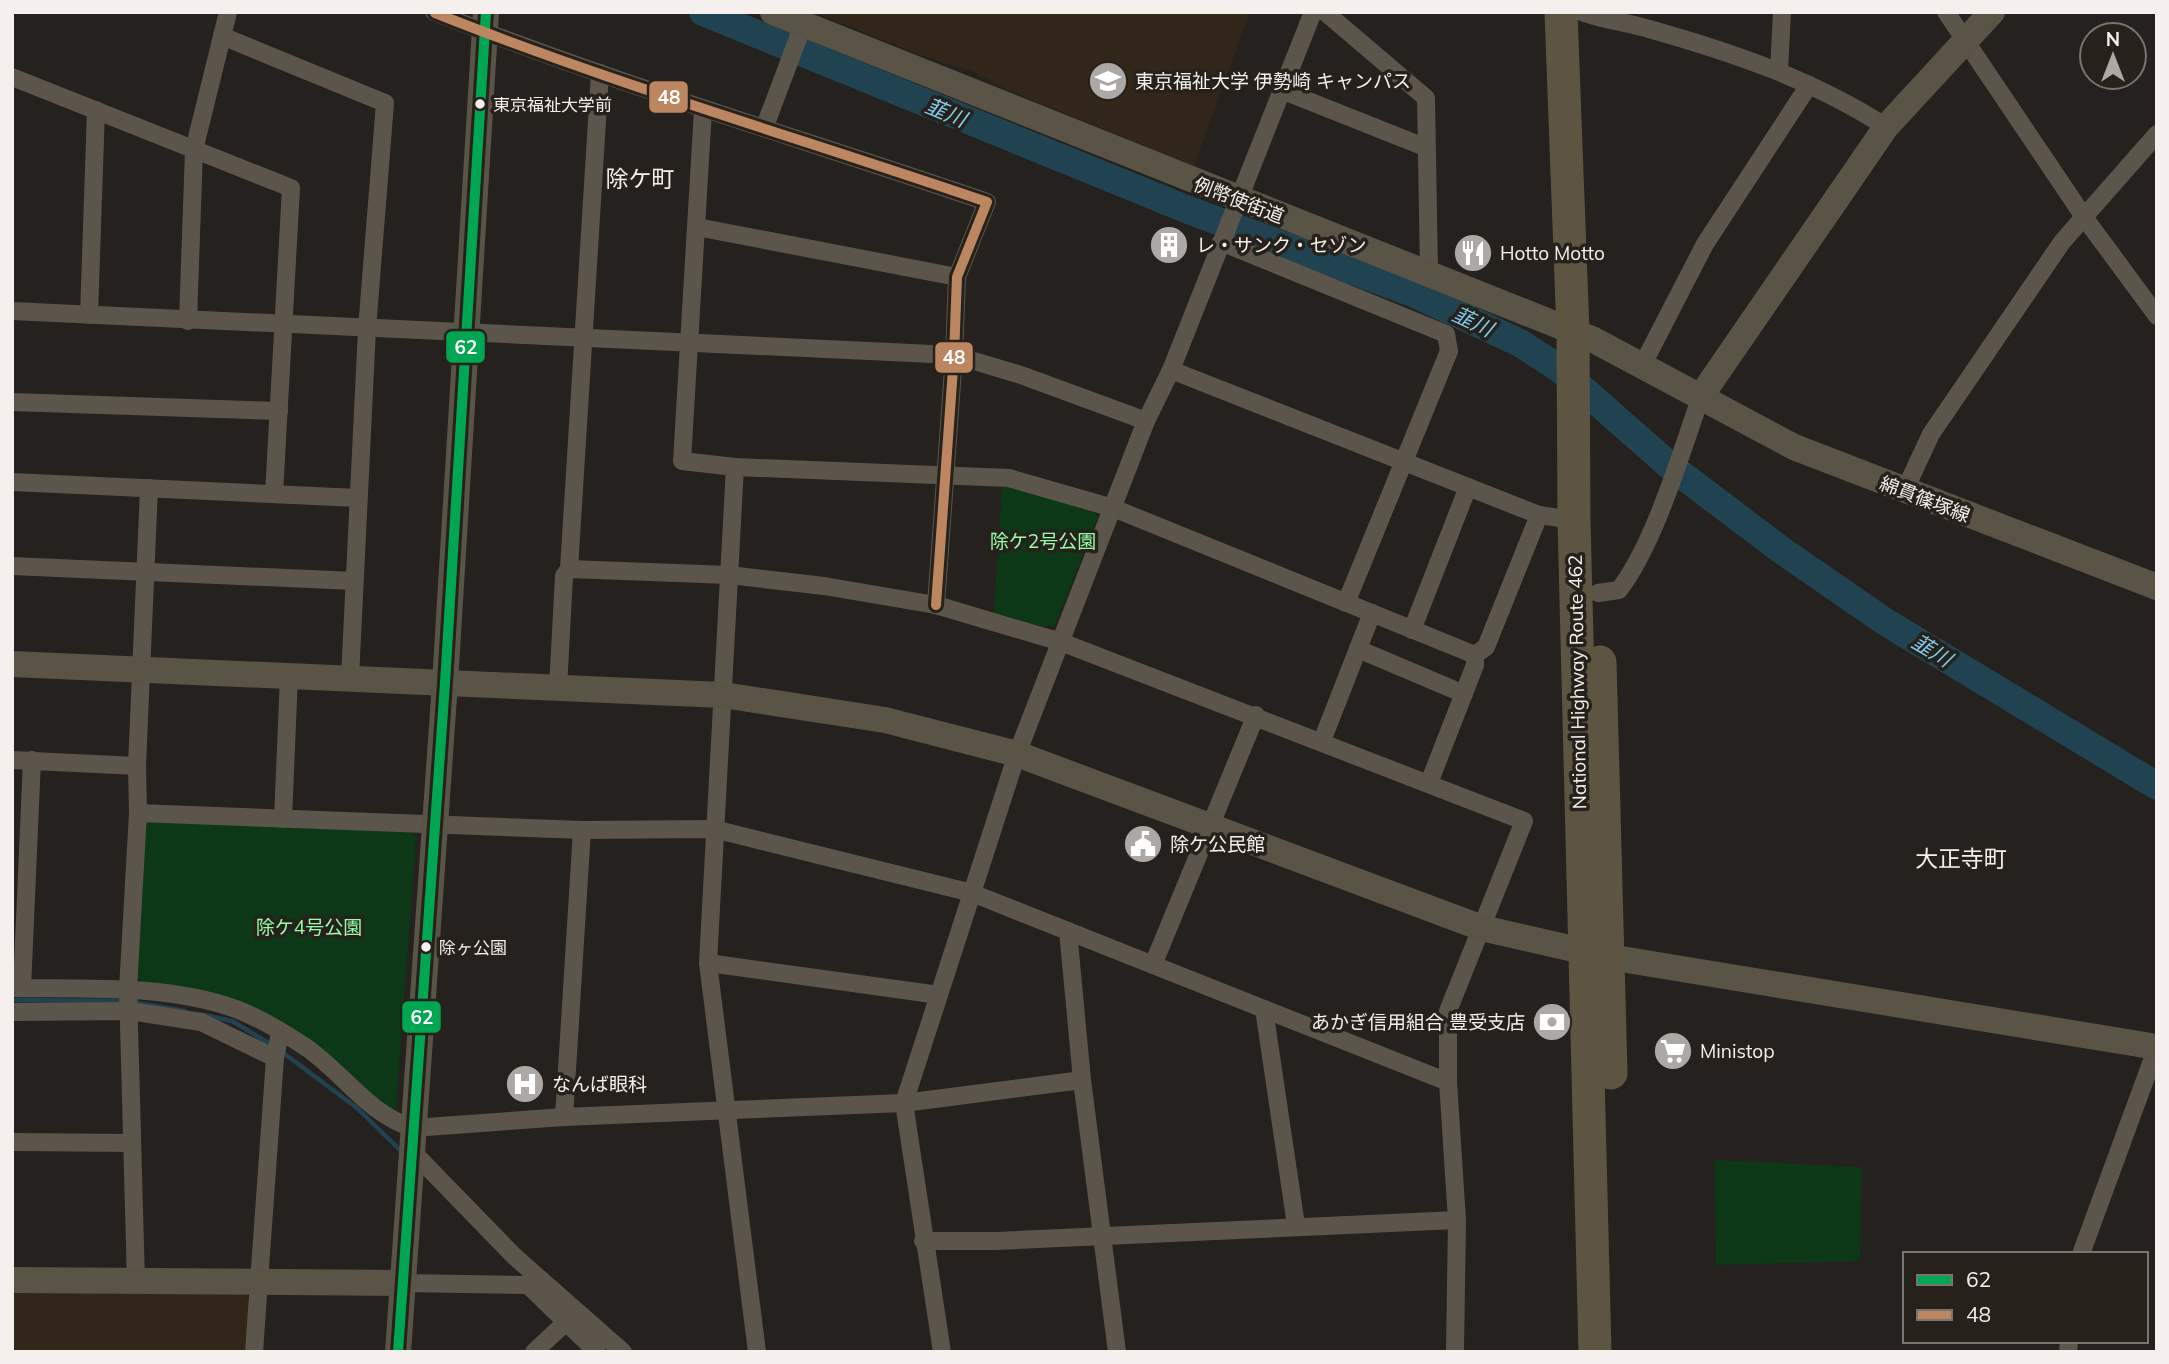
<svg xmlns="http://www.w3.org/2000/svg" width="2169" height="1364" font-family="Mulish,'Noto Sans JP',sans-serif">
	<style>
		.education { fill: #32261b }
		.green { fill: #0c3818 }
		.lines { fill: none; stroke-linecap: round; stroke-linejoin: round }
		.stream { stroke: #214351; stroke-width: 4.5 }
		.river { stroke: #214351; stroke-width: 28 }
		.street { stroke: #5b554b; stroke-width: 18 }
		.secondary { stroke: #5a5447; stroke-width: 26 }
		.highway { stroke: #5d5542; stroke-width: 33 }
		.bus-1-casing { stroke: #27211c; stroke-width: 16 }
		.bus-2-casing { stroke: #27211c; stroke-width: 16 }
		.bus-1 { stroke: #00a651; stroke-width: 10 }
		.bus-2 { stroke: #bb8660; stroke-width: 10 }
		.bus-dot { fill: #f5f0ed; stroke: #27211c; stroke-width: 2.5 }
		.labels { text-anchor: middle; dominant-baseline: central; stroke-width: 7; stroke-linejoin: round; paint-order: stroke }
		.bus-label { font-size: 17px; fill: #f5f0ed; stroke: #27211c; text-anchor: start }
		.poi-label { font-size: 19px; fill: #f5f0ed; stroke: #27211c; text-anchor: start }
		.street-label { font-size: 19px; fill: #f5f0ed; stroke: #27211c }
		.park-label { font-size: 19px; fill: #93fea6; stroke: #27211c }
		.water-label { font-size: 21px; font-style: italic; fill: #7ecef2; stroke: #27211c }
		.quarter-label { font-size: 23px; fill: #f5f0ed; stroke: #27211c }
		.line-badge { stroke: #27211c; stroke-width: 2.5 }
		.badge-label { font-size: 19px; text-anchor: middle; font-weight: bold; fill: #fff }
	</style>
	<rect width="100%" height="100%" fill="#24211f"/>
	<g class="education">
		<path d="M813,12H1250L1194,166L1010,91L972,71L929,58Z"/>
		<path d="M12,1291L242,1292L249,1300L247,1352H12Z"/>
	</g>
	<g class="green">
		<path d="M1002,484L1093,509L1098,517L1055,625L1044,627L994,613Z"/>
		<path d="M150,820L409,832L416,838L396,1108L386,1110L215,997L143,982L137,976L145,825Z"/>
		<path d="M1715,1160L1862,1167L1860,1261L1716,1265Z"/>
	</g>
	<g class="lines">
		<g class="stream">
			<path d="M12,1000L123,1001"/>
			<path d="M132,1002L185,1011"/>
			<path d="M204,1015L232,1021L272,1045"/>
			<path d="M282,1052L357,1108L402,1152"/>
		</g>
		<path class="river" d="M703,12L1191,211L1413,293L1520,343L1560,369L1670,466L1784,552L1884,621L2157,786"/>
		<g class="street">
			<path d="M434,12C615,84 803,139 987,202L957,277L954,355L936,605"/>
			<path d="M1325,12L1426,98L1429,272"/>
			<path d="M1582,12C1603,20 1627,22 1649,29C1731,52 1814,80 1886,127"/>
			<path d="M1946,12L2084,217L2157,316"/>
			<path d="M222,36L385,103L367,329L350,678"/>
			<path d="M1779,71L1782,12"/>
			<path d="M12,77L291,188L274,494"/>
			<path d="M1281,90L1427,148"/>
			<path d="M703,110L682,461L735,467L1009,478L1113,508L1475,655L1486,647L1539,515"/>
			<path d="M765,126L803,25"/>
			<path d="M697,227L957,277"/>
			<path d="M1221,242L1446,334L1449,351L1346,603"/>
			<path d="M12,311L954,355L1021,375L1146,421"/>
			<path d="M89,315L96,110"/>
			<path d="M188,321L194,150L228,12"/>
			<path d="M1643,364L1705,244L1809,85"/>
			<path d="M1171,370L1539,515L1574,520"/>
			<path d="M12,402L279,411"/>
			<path d="M735,467L708,963L757,1352"/>
			<path d="M12,482L358,498"/>
			<path d="M1904,492L1931,434L2062,242L2157,134"/>
			<path d="M12,566L354,581"/>
			<path d="M569,569L729,575L824,586L936,605L1061,642L1524,821L1448,1011V1082L1457,1220L1455,1352"/>
			<path d="M1598,593L1619,590C1655,543 1681,453 1701,396"/>
			<path d="M1412,630L1468,487"/>
			<path d="M1358,649L1464,694"/>
			<path d="M558,688L564,576L569,569L600,73"/>
			<path d="M1322,741L1372,613"/>
			<path d="M12,760L137,766"/>
			<path d="M1429,783L1475,665V655"/>
			<path d="M138,813L582,830L714,829L972,893L1448,1082"/>
			<path d="M283,819L289,676"/>
			<path d="M1068,931L1082,1080L1117,1352"/>
			<path d="M708,963L939,995"/>
			<path d="M1153,965L1256,715"/>
			<path d="M12,988C86,989 166,984 236,1009C260,1018 286,1034 307,1048C344,1074 368,1114 413,1128L564,1117L904,1103L1082,1080"/>
			<path d="M22,988L32,760"/>
			<path d="M1264,1009L1296,1225"/>
			<path d="M12,1012L130,1011L201,1022L275,1058"/>
			<path d="M564,1117L582,830"/>
			<path d="M12,1142L131,1143"/>
			<path d="M411,1150L514,1256L623,1352"/>
			<path d="M923,1241H996L1457,1220"/>
			<path d="M2081,1254L2157,1047"/>
			<path d="M136,1282L128,989L138,813L137,766L149,488"/>
			<path d="M403,1283L528,1285L597,1352"/>
			<path d="M254,1352L275,1058L280,1033"/>
			<path d="M534,1352L566,1322"/>
			<path d="M942,1352L904,1103L1017,754L1146,421L1171,370L1313,12"/>
			<path d="M2068,1352L2069,1341"/>
		</g>
		<g class="secondary">
			<path d="M773,12L1592,339L1794,447L2157,587"/>
			<path d="M1701,396L1886,127L1992,12"/>
			<path d="M12,664L723,695L885,720L1017,754L1482,928L1609,957L2157,1047"/>
			<path d="M12,1280L403,1283"/>
			<path d="M398,1352L445,683L486,12"/>
		</g>
		<g class="highway">
			<path d="M1561,12L1573,332L1574,520L1595,1352"/>
			<path d="M1600,662L1611,1073"/>
		</g>
		<g class="bus-1-casing">
			<path id="bus-1" d="M398,1352L445,683L486,12"/>
		</g>
		<g class="bus-2-casing">
			<path id="bus-2" d="M435,13C616,85 803,139 987,202L957,277L954,355L936,605"/>
		</g>
		<use href="#bus-1" class="bus-1"/>
		<use href="#bus-2" class="bus-2"/>
	</g>
	<defs>
		<g id="university-disc" transform="scale(2.0125)"><circle r="9.5" fill="#aca8a5" stroke="#27211c"/><path d="M0-5L7-2L0 1L-7-2ZM-4 1L0 2.5L4 1V4Q0 6-4 4Z" fill="#fff"/></g>
		<g id="building-disc" transform="scale(2.0125)"><circle r="9.5" fill="#aca8a5" stroke="#27211c"/><path d="M-4-6H4V6H1V3H-1V6H-4ZM-2.5-4.3h1.7v1.8h-1.7ZM.8-4.3h1.7v1.8H.8ZM-2.5-1h1.7V.8h-1.7ZM.8-1h1.7V.8H.8Z" fill="#fff"/></g>
		<g id="restaurant-disc" transform="scale(2.0125)"><circle r="9.5" fill="#aca8a5" stroke="#27211c"/><path d="M-5-6h1v4h1v-4h1v4h1v-4h1v5L-1.5 .5V6h-2V.5L-5-1ZM5-6V6H3V1.5H1.5Q1.5-4 5-6Z" fill="#fff"/></g>
		<g id="civic-disc" transform="scale(2.0125)"><circle r="9.5" fill="#aca8a5" stroke="#27211c"/><path d="M-.6-6.5H3V-4.5H.6V-3L4-1V1h2V6H-6V1h2V-1L-.6-3ZM-1.2 2.5V6h2.4V2.5Z" fill="#fff"/></g>
		<g id="bank-disc" transform="scale(2.0125)"><circle r="9.5" fill="#aca8a5" stroke="#27211c"/><path d="M-6-4H6V4H-6ZM0-2.3a2.3 2.3 0 1 0 0 4.6a2.3 2.3 0 1 0 0-4.6Z" fill="#fff"/></g>
		<g id="supermarket-disc" transform="scale(2.0125)"><circle r="9.5" fill="#aca8a5" stroke="#27211c"/><path d="M-6-5.5h2.5l.6 2H6L4.5 2H-2.5L-4.4-4H-6ZM-1.5 3.2a1.3 1.3 0 1 0 .1 0ZM3 3.2a1.3 1.3 0 1 0 .1 0Z" fill="#fff"/></g>
		<g id="hospital-disc" transform="scale(2.0125)"><circle r="9.5" fill="#aca8a5" stroke="#27211c"/><path d="M-5-5h3v3.5h4V-5h3V5h-3V1.5h-4V5h-3Z" fill="#fff"/></g>
	</defs>
	<g fill-rule="evenodd">
		<use href="#university-disc" x="1108" y="81"/>
		<use href="#building-disc" x="1169" y="245"/>
		<use href="#restaurant-disc" x="1473" y="253"/>
		<use href="#civic-disc" x="1143" y="844"/>
		<use href="#bank-disc" x="1552" y="1022"/>
		<use href="#supermarket-disc" x="1673" y="1051"/>
		<use href="#hospital-disc" x="525" y="1084"/>
	</g>
	<g class="bus-dot">
		<circle cx="480" cy="104" r="6"/>
		<circle cx="426" cy="947" r="6"/>
	</g>
	<g class="labels">
		<g class="bus-label">
			<text x="493" y="104">東京福祉大学前</text>
			<text x="439" y="947">除ヶ公園</text>
		</g>
		<g class="poi-label">
			<text x="1135" y="81">東京福祉大学 伊勢崎 キャンパス</text>
			<text x="1196" y="245">レ・サンク・セゾン</text>
			<text x="1500" y="253">Hotto Motto</text>
			<text x="1170" y="844">除ケ公民館</text>
			<text x="1525" y="1022" text-anchor="end">あかぎ信用組合 豊受支店</text>
			<text x="1700" y="1051">Ministop</text>
			<text x="552" y="1084">なんば眼科</text>
		</g>
		<g class="street-label">
			<text transform="translate(1239 200) rotate(21)">例幣使街道</text>
			<text transform="translate(1925 499) rotate(21)">綿貫篠塚線</text>
			<text transform="translate(1577 682) rotate(-91)">National Highway Route 462</text>
		</g>
		<g class="park-label">
			<text x="1043" y="541">除ケ2号公園</text>
			<text x="309" y="927">除ケ4号公園</text>
		</g>
		<g class="water-label">
			<text transform="translate(946 112) rotate(22)">韮川</text>
			<text transform="translate(1473 321) rotate(25)">韮川</text>
			<text transform="translate(1932 650) rotate(31)">韮川</text>
		</g>
		<g class="quarter-label">
			<text x="640" y="178">除ケ町</text>
			<text x="1961" y="858">大正寺町</text>
		</g>
	</g>
	<g class="line-badge">
		<rect x="648" y="80" width="41" height="34" rx="7" fill="#bb8660"/>
		<rect x="445" y="330" width="41" height="34" rx="7" fill="#00a651"/>
		<rect x="934" y="341" width="40" height="33" rx="7" fill="#bb8660"/>
		<rect x="401" y="1000" width="41" height="34" rx="7" fill="#00a651"/>
	</g>
	<g class="badge-label">
		<text x="669" y="104">48</text>
		<text x="466" y="354">62</text>
		<text x="954" y="364">48</text>
		<text x="422" y="1024">62</text>
	</g>
	<rect width="2169" height="1364" fill="none" stroke="#f5f0ed" stroke-width="28"/>
	<rect x="1903" y="1252" width="245" height="91" fill="#27211c" stroke="#797470" stroke-width="2"/>
	<rect x="1917" y="1275" width="35" height="10" fill="#00a651" stroke="#797470" stroke-width="2"/>
	<text x="1966" y="1287" font-size="21" fill="#f5f0ed">62</text>
	<rect x="1917" y="1310" width="35" height="10" fill="#bb8660" stroke="#797470" stroke-width="2"/>
	<text x="1966" y="1322" font-size="21" fill="#f5f0ed">48</text>
	<g transform="translate(2113 56)"><circle r="33" fill="#27211c" stroke="#797470" stroke-width="2"/>
	<path d="M0-5L12 26L0 18L-12 26Z" fill="#aca8a5"/>
	<text y="-10" font-size="19" font-weight="bold" text-anchor="middle" fill="#f5f0ed">N</text>
	</g>
</svg>
